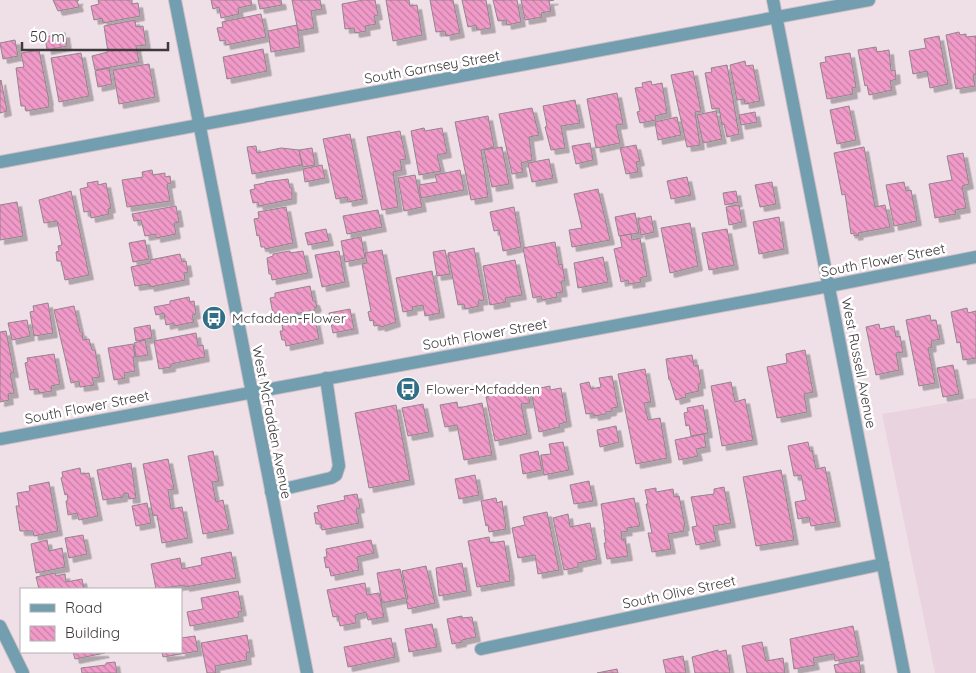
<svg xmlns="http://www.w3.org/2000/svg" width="976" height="673" font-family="Quicksand,sans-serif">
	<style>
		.built { fill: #e9d3de }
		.building { fill: url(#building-back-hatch); stroke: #92858b; filter: url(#shadow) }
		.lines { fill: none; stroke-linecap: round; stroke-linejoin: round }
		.minor-casing { stroke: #ccbfc5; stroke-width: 14 }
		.minor { stroke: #729eaf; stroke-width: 12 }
		.labels { text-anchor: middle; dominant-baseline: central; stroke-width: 5; stroke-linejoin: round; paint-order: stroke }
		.street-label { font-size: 14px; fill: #3f393c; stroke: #fff }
		.poi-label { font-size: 14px; fill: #3f393c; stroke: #fff; text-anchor: start }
	</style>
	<defs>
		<pattern id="building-back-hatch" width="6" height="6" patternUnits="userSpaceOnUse" patternTransform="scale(1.25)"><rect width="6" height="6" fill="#f19ac9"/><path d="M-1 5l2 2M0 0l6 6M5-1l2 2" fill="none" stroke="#c57fa4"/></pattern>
		<filter id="shadow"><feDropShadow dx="4.5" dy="4.5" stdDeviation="0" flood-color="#0004"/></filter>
	</defs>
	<rect width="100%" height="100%" fill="#efe0e7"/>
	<path class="built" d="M976,398V673H935L882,414Z"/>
	<g class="building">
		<path d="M53,0H79L77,1L79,7L58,11Z"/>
		<path d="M98,0H132V4L138,3L140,16L103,23L102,18L94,20L91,6L99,4Z"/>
		<path d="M211,0H251L252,5L238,8L239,14L221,18L219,7L213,9Z"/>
		<path d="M258,0H281L282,5L260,9Z"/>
		<path d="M292,0H320L322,9L311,11L314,28L298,31Z"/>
		<path d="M363,0H375L378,15L374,16L376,24L365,26L366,31L355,33L354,28L345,29L342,4Z"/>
		<path d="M386,0H409L410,6L417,5L422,35L393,41Z"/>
		<path d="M430,0H453L460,33L446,36L445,31L436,32Z"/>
		<path d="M462,0H486L491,28L477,30L476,25L468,27Z"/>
		<path d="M493,0H517L521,22L507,25L506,20L498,21Z"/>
		<path d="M521,0H554L549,1L551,11L541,13L542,17L525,20Z"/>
		<path d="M261,14L266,37L226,45L225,40L220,41L217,28L223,27L222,22Z"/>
		<path d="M135,20L136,27L143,26L146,45L136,46L139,62L95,70L92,56L108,52L104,26Z"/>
		<path d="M297,25L300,47L271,52L268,31Z"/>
		<path d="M959,32L960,35L966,34V37L976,36V74L973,75L975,86L956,89L946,35Z"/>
		<path d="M65,33L67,46L47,50L45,37Z"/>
		<path d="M939,36L948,84L930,88L927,71L913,74L909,51L926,48L924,39Z"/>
		<path d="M15,40L18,56L3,59L0,43Z"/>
		<path d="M876,47L877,52L889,50L891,71L895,70L896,79L890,81L892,90L869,95L867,85L865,86L858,50Z"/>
		<path d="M263,49L267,71L227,79L223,57Z"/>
		<path d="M39,50L49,101H48L49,107L26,111L25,106H21L16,68L24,67L21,53Z"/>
		<path d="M81,53L89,96L59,102L51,58Z"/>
		<path d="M850,53L856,87L852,88L853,94L827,99L820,63L826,62L825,57Z"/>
		<path d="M745,61L746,66L753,65L760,101L745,104L744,99L737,100L730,65Z"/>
		<path d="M149,64L155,97L119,104L113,70Z"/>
		<path d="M727,65L739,134L727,137L724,124L722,125L719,108L712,109L705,73L712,72L711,68Z"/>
		<path d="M109,68L112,84L98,87L95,71Z"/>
		<path d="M693,71L701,111L695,112L700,145L687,147L671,75Z"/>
		<path d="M1,80L7,111L0,113V81Z"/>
		<path d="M651,81L652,85L662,83L667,113L655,116L656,120L640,123L637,112L640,111L635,88L643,87L642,83Z"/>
		<path d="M617,93L623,124L616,125L620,143L596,148L587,99Z"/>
		<path d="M575,100L580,123L561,126L565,148L551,150L545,127L547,126L543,106Z"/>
		<path d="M849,106L856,140L837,144L830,110Z"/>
		<path d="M532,108L539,135L529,137L532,160L521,163L523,172L512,174L499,114Z"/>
		<path d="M716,111L722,139L703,143L697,115Z"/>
		<path d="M755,112L757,122L741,125L739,115Z"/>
		<path d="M488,116L494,147L481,150L488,197L471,200L455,122Z"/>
		<path d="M677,117L681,135L658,140L655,122Z"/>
		<path d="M424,128L425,131L442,128L447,153L437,155L441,171L419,175L411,131Z"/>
		<path d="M400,131L406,159L400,160L402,170L393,172L398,207L382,210L367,137Z"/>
		<path d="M350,134L363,199L348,202L347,197L336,199L323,139Z"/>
		<path d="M590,143L593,160L576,164L572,146Z"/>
		<path d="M636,145L640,161L636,162L638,172L626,174L620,148Z"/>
		<path d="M256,146L257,153L281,148L299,150L302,165L252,174L247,147Z"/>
		<path d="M502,147L509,184L492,187L484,150Z"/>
		<path d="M864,147L875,207L885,205L890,227L858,233L859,235L854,236V233L851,234L845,194L842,195L834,153Z"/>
		<path d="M312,148L315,165L303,167L299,150Z"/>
		<path d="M963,153L969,184L962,186L966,208L955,210L956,214L935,218L929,184L952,180L947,156Z"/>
		<path d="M549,159L553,178L532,182L528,163Z"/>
		<path d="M322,165L325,178L305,182L303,169Z"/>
		<path d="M152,170L153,175L165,173V177L170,176L171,183L167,184L170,201L127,207L122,180L143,177L142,172Z"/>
		<path d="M460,170L464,190L421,198L419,185L437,182L435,175Z"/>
		<path d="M415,175L422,207L404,211L398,178Z"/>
		<path d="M687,177L691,195L671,199L667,181Z"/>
		<path d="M288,179L290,188H292V199L259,206L258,202L253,203L250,190L255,189L254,185L265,183V182Z"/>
		<path d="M98,181V185L106,183L111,208L108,209L109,214L91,218L90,211L84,212L80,189L88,187L87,183Z"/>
		<path d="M772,182L776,204L760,207L755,185Z"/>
		<path d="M904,182L906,191L911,190L917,221L894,226L886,185Z"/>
		<path d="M598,189L610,240L572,247L569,230L582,228L574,194Z"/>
		<path d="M71,191L89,275L65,280L61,261H57L56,252L59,251L58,246L62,245L57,221L44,223L39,200Z"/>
		<path d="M736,191L738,202L725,205L723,193Z"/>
		<path d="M17,202L23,236L0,240V205Z"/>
		<path d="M739,205L742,222L729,225L726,207Z"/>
		<path d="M176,206L179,222L174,223L176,234L156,238V234L145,236L141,220L134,221L132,214Z"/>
		<path d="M286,207L293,243L265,249V247H261L259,235L257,236L254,219L259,218L258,212Z"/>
		<path d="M514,207L521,247L503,251L499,230L494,231L490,212Z"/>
		<path d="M378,210L382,227L347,234L343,216Z"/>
		<path d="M635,213L639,233L619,236L615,217Z"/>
		<path d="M651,216L654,232L641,235L638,219Z"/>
		<path d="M779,217L784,249L759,254L753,222Z"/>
		<path d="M690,223L698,266L670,273L661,228Z"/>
		<path d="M326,229L329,241L308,245L305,233Z"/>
		<path d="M727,229L734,265L709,270L702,233Z"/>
		<path d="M631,234L632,240L640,238L647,276L640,278L641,282L629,284L628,280L621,282L614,249L622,247L620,236Z"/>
		<path d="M361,237L365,258L345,262L341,241Z"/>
		<path d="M145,240L149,259L133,262L129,243Z"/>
		<path d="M555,242L559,265L562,264L565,281H561L563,292L556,293L557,297L542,300L541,296L533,298L523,248Z"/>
		<path d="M474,248L484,300L478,301L479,306L465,309L464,304L458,305L448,253Z"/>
		<path d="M382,250L396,322L381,327L380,325L374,326L373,320L370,321L368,312L371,311L362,264L367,263L365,253Z"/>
		<path d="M445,250L450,274L437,276L433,252Z"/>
		<path d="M290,251V253L303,251L308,273L272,280L271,274H269L267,258L273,256V254Z"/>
		<path d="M339,251L345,282L322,287L315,255Z"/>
		<path d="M180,254L182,262L186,261L188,272L184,273L185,280L150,287L149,284L135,286L131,267L150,263V260Z"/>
		<path d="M603,257L608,282L578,288L574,263Z"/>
		<path d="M515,260L522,295L505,298L506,302L490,305L483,266Z"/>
		<path d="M432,271L440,313L425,316L423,305L412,307L413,310L403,312L396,278Z"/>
		<path d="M310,286L313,301H315L317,307H315V310L279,317L278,313L273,314L270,298L275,297V293Z"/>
		<path d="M189,297L190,302L194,301L196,314L192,315L194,322L174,326V323L166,325L164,313L156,315L154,307L170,304V301Z"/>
		<path d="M48,303L53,333L34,336L30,312L34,311L33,306Z"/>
		<path d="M74,306L80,332H82L83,340L89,339L92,350H95L100,377L92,378L94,385L80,387L79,381L71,383L54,310Z"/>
		<path d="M967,308L968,313L976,311V358L963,360L960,342L957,343L951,312Z"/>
		<path d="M350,309L354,329L333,333L329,313Z"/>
		<path d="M930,315L931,321L936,320L940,339L931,341L932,347L928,348L935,383L919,386L906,320Z"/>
		<path d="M315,318L319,339L286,346L285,340H282L280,331H283L282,325L302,319V321Z"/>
		<path d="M27,320L30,336L12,340L8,323Z"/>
		<path d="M879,324L880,329L894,326L896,337L900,336L903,352L896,353L899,370L876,375L866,327Z"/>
		<path d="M150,325L152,338L136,341L134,328Z"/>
		<path d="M6,331L14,373H10L14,393L8,394L9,400L0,402V332Z"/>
		<path d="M196,333L198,346L203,345L205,357L171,364V367L159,369L154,341Z"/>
		<path d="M145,340L148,355L136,357L134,343Z"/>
		<path d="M133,344L135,357H133L135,371L124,373L125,378L114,380L108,348Z"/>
		<path d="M805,350L813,392L804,394L807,412L777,418L767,367L787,363L786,354Z"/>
		<path d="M54,354L60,384L51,386L52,391L39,393L38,389L30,390L25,363L28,362L27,358Z"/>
		<path d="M692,355L694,366L698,365L701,384H698L699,391L685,394L686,397L676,400L670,380H669L666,359Z"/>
		<path d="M953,365L959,394L943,397L937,368Z"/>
		<path d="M645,369L651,402L644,403L648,420L660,418L667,458L636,464L618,374Z"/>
		<path d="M612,376L618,407L612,408V411L606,412V414L594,416L593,413L586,414L580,384L589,382L591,389L601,387L599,378Z"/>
		<path d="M731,382L735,402L745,399L753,440L722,446L711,386Z"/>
		<path d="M550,386V390L561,388L567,422L559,424L560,427L539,432L531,390Z"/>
		<path d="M527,389L530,403L521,404L527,434L495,441L486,397Z"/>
		<path d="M457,402L458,408L482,403L492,455L464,460L457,425L445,427L440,405Z"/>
		<path d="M423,404L429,432L408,436L402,408Z"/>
		<path d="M396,405L410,480L369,488L355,413Z"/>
		<path d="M703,405L708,433L691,436L689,425L686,426L684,413L688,412L687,408Z"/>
		<path d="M616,426L619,442L600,447L597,430Z"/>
		<path d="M704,434L706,447L696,449L698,456L679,460L675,440Z"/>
		<path d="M563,442L569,470L544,475L541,455L551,454L549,444Z"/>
		<path d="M808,442L810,451L812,450L816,469L825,467L836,522L811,526L809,517L798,519L795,502L806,500L801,475L794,476L788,446Z"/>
		<path d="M213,451L219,481L212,482L216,502L223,500L229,529L203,534L188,456Z"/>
		<path d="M538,451L542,470L523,474L520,455Z"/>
		<path d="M168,459L174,489L168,490L171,509L182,507L188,538L162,543L157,515L153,516L143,464Z"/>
		<path d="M131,463L136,498L129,499L128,493L123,494V497L103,500L97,470Z"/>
		<path d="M80,468L81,474L89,473L98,516L79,520L77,513L68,515L66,501L68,500L67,494L65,495L61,478L63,477L62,472Z"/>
		<path d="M781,470L794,540L756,546L743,477Z"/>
		<path d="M475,475L479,495L459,499L455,479Z"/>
		<path d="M589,481L593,501L574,504L570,485Z"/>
		<path d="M49,482L58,531L34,536L33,531H20L16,506H19L17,493L30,491L29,486Z"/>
		<path d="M724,487L731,523L713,526L716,541L696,545L692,527L697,526L691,497L714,494V489Z"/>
		<path d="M656,488V492L673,489L674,497L679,496L685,526L683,527L684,531L668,534L671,549L652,552L648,533H652L646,504H648L645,490Z"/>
		<path d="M357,494L360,508L356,509L359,523L322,530L321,524H316L314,513L319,512L317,506L345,500L344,496Z"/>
		<path d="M496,498L497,503L502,501L506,529L489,532L488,525L486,526L481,501Z"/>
		<path d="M634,498L640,526L627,528L628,531L621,532L622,540L625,539L628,556L607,559L604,543H606L604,530H605L601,504Z"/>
		<path d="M147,503L151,523L136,526L132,506Z"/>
		<path d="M547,512L559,570L538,574L535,555L518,558L512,528L525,525L523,517Z"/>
		<path d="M568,514L570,527L590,523L597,559L578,563V567L564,570L553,518Z"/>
		<path d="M83,535L87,554L69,558L65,538Z"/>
		<path d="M489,537L490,543L504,541L510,575H509L510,581L477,587L468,541Z"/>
		<path d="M47,540L49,551L62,548L65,567L36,573L31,544Z"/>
		<path d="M371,540L374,553L357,557L359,570L331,576L329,567L326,568L324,557H327L326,549Z"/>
		<path d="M231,552L236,578L185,587V585L156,589L151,564L180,558L182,569L202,565L201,558Z"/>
		<path d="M462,563L467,591L439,596L436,568Z"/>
		<path d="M426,566L435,603L408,609L406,599H408L402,571Z"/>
		<path d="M400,569L406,598L382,603L377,573Z"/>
		<path d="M55,573L56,576L65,574L66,582L82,579L84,589H39L36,577Z"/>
		<path d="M365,583L367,595L379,593L384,617L368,620L366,612L355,615L356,623L340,626L338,616L333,617L327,590Z"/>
		<path d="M238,591L242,611L238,612L239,617L190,626L187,612L203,609L201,598Z"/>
		<path d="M462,616V618L472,617L476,637L462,640V642L452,644L447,619Z"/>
		<path d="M432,624L437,647L409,652L405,629Z"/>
		<path d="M853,626L859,656L835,661L834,654L813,658L815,665L794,669L790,639Z"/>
		<path d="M247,635L250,652L246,653L247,660L215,666L216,673H207L201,643Z"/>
		<path d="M195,636L198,651L163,657L162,652H181V638Z"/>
		<path d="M391,638L395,657L348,667L344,647Z"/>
		<path d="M762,642L766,661L783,658L785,673H747L742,646Z"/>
		<path d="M718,650V652L726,650L730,673H695L692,657Z"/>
		<path d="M73,652H104L105,653L75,659Z"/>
		<path d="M683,656L686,673H666L663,660Z"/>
		<path d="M859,660L861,673H836L834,665Z"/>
		<path d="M115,662L117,673H82L81,668L106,665V663Z"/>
		<path d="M617,669L618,673H597Z"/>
	</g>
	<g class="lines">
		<g class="minor-casing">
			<g id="minor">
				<path d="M175,0L307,673"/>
				<path d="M773,0L904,673"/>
				<path d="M0,162L869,0"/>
				<path d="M0,439L829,286L976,257"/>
				<path d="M271,492L331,478L336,475L339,466L326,378"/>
				<path d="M0,626L23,673"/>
				<path d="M481,649L883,564"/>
			</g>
		</g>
		<use href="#minor" class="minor"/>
	</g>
	<defs>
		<g id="bus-disc" transform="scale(1.25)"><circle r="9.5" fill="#326f86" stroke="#fff"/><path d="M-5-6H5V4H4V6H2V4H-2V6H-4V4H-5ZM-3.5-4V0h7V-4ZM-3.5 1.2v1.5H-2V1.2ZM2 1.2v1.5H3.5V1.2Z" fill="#fff"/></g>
	</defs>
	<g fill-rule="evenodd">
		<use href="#bus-disc" x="214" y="318"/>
		<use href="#bus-disc" x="408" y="389"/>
	</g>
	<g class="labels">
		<g class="street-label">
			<text transform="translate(432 67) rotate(-10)">South Garnsey Street</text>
			<text transform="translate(883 260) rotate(-11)">South Flower Street</text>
			<text transform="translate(485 334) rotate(-10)">South Flower Street</text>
			<text transform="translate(859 363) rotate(79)">West Russell Avenue</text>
			<text transform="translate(87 407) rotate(-11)">South Flower Street</text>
			<text transform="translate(272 422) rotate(79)">West McFadden Avenue</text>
			<text transform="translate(679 592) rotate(-12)">South Olive Street</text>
		</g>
		<g class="poi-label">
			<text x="232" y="318">Mcfadden-Flower</text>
			<text x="426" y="389">Flower-Mcfadden</text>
		</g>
	</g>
	<rect x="20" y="588" width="162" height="65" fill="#ffffff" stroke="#b2b0b1"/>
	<rect x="30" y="604" width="25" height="8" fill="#729eaf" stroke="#b2b0b1"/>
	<text x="65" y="613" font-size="15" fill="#3f393c">Road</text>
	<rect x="30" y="626" width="25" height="15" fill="url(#building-back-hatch)" stroke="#b2b0b1"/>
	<text x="65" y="638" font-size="15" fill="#3f393c">Building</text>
	<path d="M22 42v8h146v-8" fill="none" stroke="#3f393c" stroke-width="2.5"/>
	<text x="30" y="42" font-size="15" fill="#3f393c" stroke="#ffffff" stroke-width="4" paint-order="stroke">50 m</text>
</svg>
